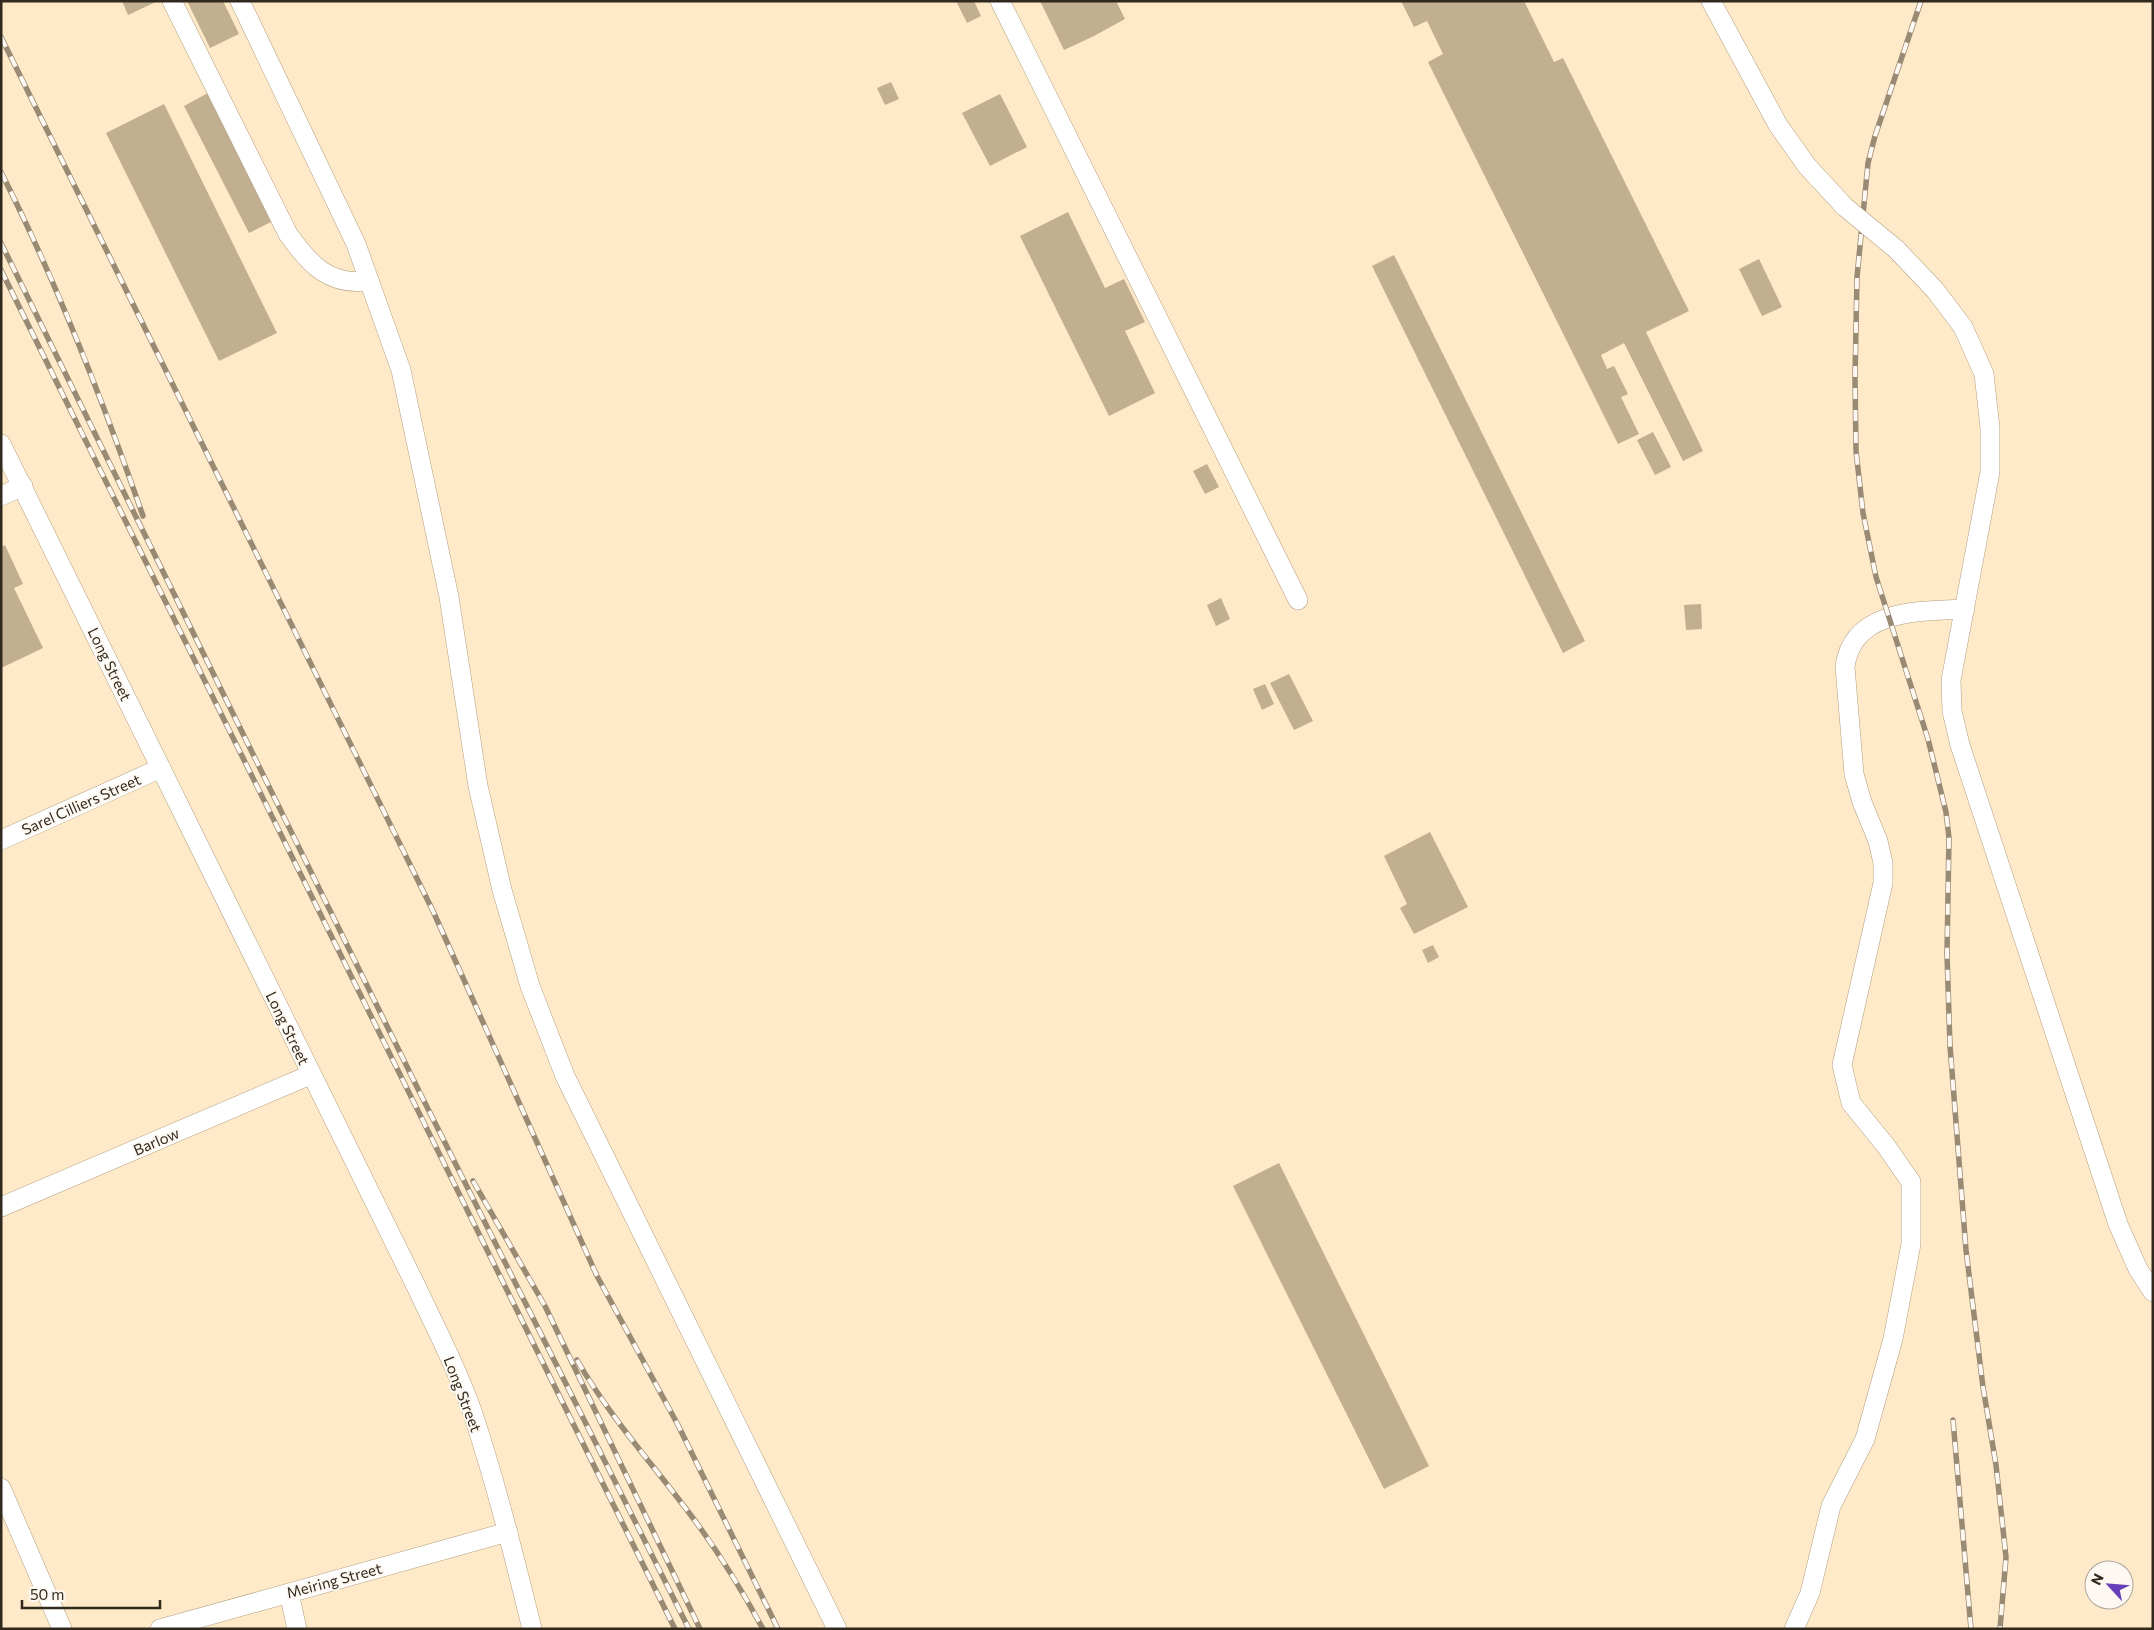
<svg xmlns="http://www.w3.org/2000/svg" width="2154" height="1630" font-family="Commissioner,sans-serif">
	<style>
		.building { fill: #c2af8f }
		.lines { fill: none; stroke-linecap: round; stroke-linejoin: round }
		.minor-casing { stroke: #b29f7f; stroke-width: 20 }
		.minor { stroke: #fff; stroke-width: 19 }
		.rail-casing { stroke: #998a74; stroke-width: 5.5 }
		.rail { stroke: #fdf9f2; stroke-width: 4; stroke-dasharray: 11; stroke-linecap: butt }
		.minor-bridge-casing { stroke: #b29f7f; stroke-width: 20; stroke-linecap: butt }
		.minor-bridge { stroke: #fff; stroke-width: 19 }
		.labels { text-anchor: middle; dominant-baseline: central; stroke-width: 4; stroke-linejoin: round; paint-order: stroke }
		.street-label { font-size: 15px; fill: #31291d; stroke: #fdf9f2 }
	</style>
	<rect width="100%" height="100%" fill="#fee9c8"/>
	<g class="building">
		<path d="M122,1H158L128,15Z"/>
		<path d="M187,1H223L239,34L210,48Z"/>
		<path d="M956,1H974L981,16L967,23Z"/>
		<path d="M1040,1H1116L1125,19L1094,36L1064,50Z"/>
		<path d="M1401,1H1524L1554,62L1563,58L1689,311L1646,332L1703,451L1683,461L1624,343L1601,355L1607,369L1614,366L1628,394L1621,397L1639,434L1618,444L1428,62L1443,54L1427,21L1414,27Z"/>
		<path d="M891,82L899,99L885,105L877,88Z"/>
		<path d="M208,93L273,221L249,233L184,106Z"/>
		<path d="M1000,94L1027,147L990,166L962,113Z"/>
		<path d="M164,104L277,333L219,361L106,133Z"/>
		<path d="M1068,212L1105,288L1124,279L1145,322L1125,331L1155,393L1109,416L1020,236Z"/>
		<path d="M1394,255L1585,641L1563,653L1372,266Z"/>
		<path d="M1759,259L1782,307L1762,316L1739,269Z"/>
		<path d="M1653,432L1671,467L1655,475L1637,440Z"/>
		<path d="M1207,464L1219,487L1205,494L1193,471Z"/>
		<path d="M5,545L23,584L14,588L43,648L1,668V547Z"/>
		<path d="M1221,598L1230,619L1216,626L1207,605Z"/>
		<path d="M1701,604L1702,629L1686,630L1684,605Z"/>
		<path d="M1289,674L1313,721L1294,730L1270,683Z"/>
		<path d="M1265,684L1274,704L1262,710L1253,689Z"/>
		<path d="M1430,832L1468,907L1414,934L1400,908L1407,904L1384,856Z"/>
		<path d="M1433,945L1439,957L1428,963L1422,950Z"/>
		<path d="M1279,1163L1429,1466L1384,1489L1233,1186Z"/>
	</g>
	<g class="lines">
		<g class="minor-casing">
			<g id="minor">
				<path d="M172,1L288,234C310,265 329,286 369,281"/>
				<path d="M240,1L356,244L401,370L449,597L478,786L502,890L530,986L565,1076L837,1629"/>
				<path d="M1000,1L1298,600"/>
				<path d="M1711,1L1778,125L1807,166L1845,207"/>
				<path d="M1896,249L1935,290L1963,327L1984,374L1990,428V472L1951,680L1952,711L1960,745L2118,1224L2138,1269L2153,1292"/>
				<path d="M1,444L416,1286C435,1327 457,1368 472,1411C496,1483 514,1556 532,1629"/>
				<path d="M1,496L23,486"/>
				<path d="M1,840L161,768"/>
				<path d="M1,1207L310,1075"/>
				<path d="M1,1488L62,1629"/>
				<path d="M289,1593L297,1629"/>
				<path d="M160,1629L508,1532"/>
				<path d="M1794,1629L1810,1593L1831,1506L1865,1439L1893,1339L1911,1244V1182L1886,1146L1851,1103L1842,1065L1883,883V863L1878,841L1862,802L1854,774L1845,667C1852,609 1920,611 1965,609"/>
			</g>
		</g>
		<use href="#minor" class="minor"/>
		<g class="rail-casing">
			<g id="rail">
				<path d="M1921,1L1875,136L1868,163L1857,277L1855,378L1856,451L1863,513L1876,577L1928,739L1946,812L1949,838L1947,954L1950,1046L1966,1250L1983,1387L1996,1465L2006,1557L2000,1629"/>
				<path d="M1,37L433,911L597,1276L678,1425L778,1629"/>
				<path d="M1,172C57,283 102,398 143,516"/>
				<path d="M1,243L418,1089L689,1629"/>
				<path d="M1,270L675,1629"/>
				<path d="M473,1181L545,1306L700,1629"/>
				<path d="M577,1360C612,1421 660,1472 701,1529C724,1561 744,1594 763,1629"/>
				<path d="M1953,1420L1971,1629"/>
			</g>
		</g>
		<use href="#rail" class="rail"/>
		<g class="minor-bridge-casing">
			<path id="minor-bridge" d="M1845,207L1896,249"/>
		</g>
		<use href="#minor-bridge" class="minor-bridge"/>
	</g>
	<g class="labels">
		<g class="street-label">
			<text transform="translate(110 664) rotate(64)">Long Street</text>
			<text transform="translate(81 804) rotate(-24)">Sarel Cilliers Street</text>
			<text transform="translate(288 1028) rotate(64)">Long Street</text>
			<text transform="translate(156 1141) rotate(-23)">Barlow</text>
			<text transform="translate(463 1394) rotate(69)">Long Street</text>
			<text transform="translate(334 1580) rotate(-15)">Meiring Street</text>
		</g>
	</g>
	<rect width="2154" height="1630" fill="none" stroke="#31291d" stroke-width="5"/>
	<g transform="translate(2109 1585) rotate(296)"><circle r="24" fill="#fdf9f2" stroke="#aba69d"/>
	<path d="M0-4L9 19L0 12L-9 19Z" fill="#6540b8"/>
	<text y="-8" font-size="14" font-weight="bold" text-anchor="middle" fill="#31291d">N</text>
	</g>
	<path d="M22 1600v8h138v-8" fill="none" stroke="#31291d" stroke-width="2.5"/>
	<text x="30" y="1600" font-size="15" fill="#31291d" stroke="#fdf9f2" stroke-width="4" paint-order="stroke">50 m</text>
</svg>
